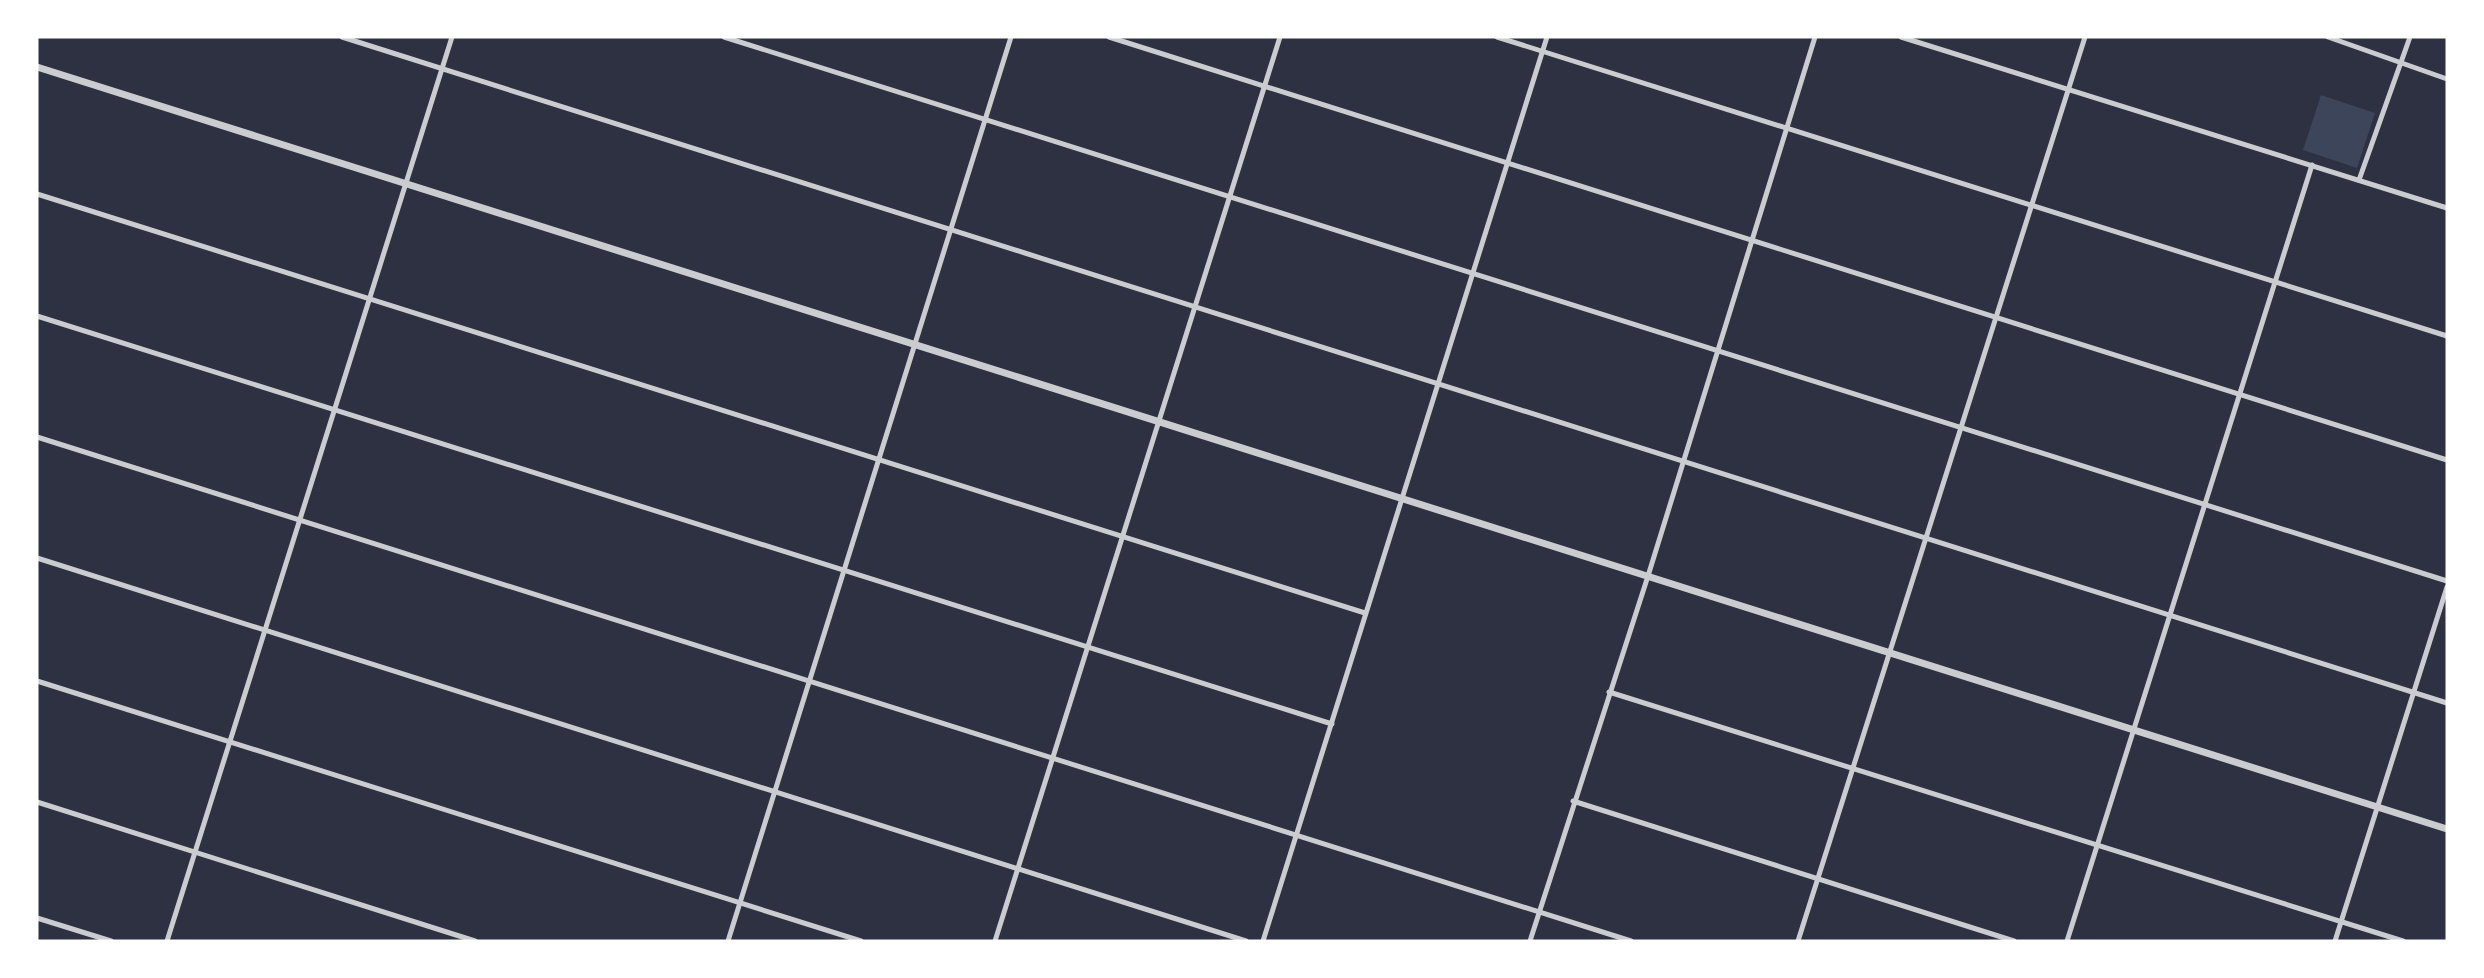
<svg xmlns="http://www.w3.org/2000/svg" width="2484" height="978" font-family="Barlow,sans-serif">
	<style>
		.green { fill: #3c4559 }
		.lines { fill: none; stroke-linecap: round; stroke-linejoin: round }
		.minor { stroke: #caccd0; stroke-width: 5 }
		.tertiary { stroke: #caccd0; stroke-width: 7 }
	</style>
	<rect width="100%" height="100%" fill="#2d3142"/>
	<path class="green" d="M2321,95L2375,113L2357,168L2303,150Z"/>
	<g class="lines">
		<g class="minor">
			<path d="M342,37L2447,703"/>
			<path d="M724,37L2447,581"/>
			<path d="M1109,37L2447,460"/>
			<path d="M1497,37L2447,336"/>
			<path d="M1901,37L2447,208"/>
			<path d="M2328,37L2447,79"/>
			<path d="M2359,180L2410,37"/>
			<path d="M37,194L1365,613"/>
			<path d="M37,316L1332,724"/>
			<path d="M37,437L1631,941"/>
			<path d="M37,558L1246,941"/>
			<path d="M37,681L861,941"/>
			<path d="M1609,692L2403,941"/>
			<path d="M1573,801L2014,941"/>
			<path d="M37,802L475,941"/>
			<path d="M37,918L111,941"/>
			<path d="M167,941L452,37"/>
			<path d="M728,941L1011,37"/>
			<path d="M995,941L1280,37"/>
			<path d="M1263,941L1547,37"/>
			<path d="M1530,941L1648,576L1815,37"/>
			<path d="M1798,941L2085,37"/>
			<path d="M2067,941L2312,165"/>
			<path d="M2335,941L2447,587"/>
		</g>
		<path class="tertiary" d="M37,67L2447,829"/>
	</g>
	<rect width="2484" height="978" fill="none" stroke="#ffffff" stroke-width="77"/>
</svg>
